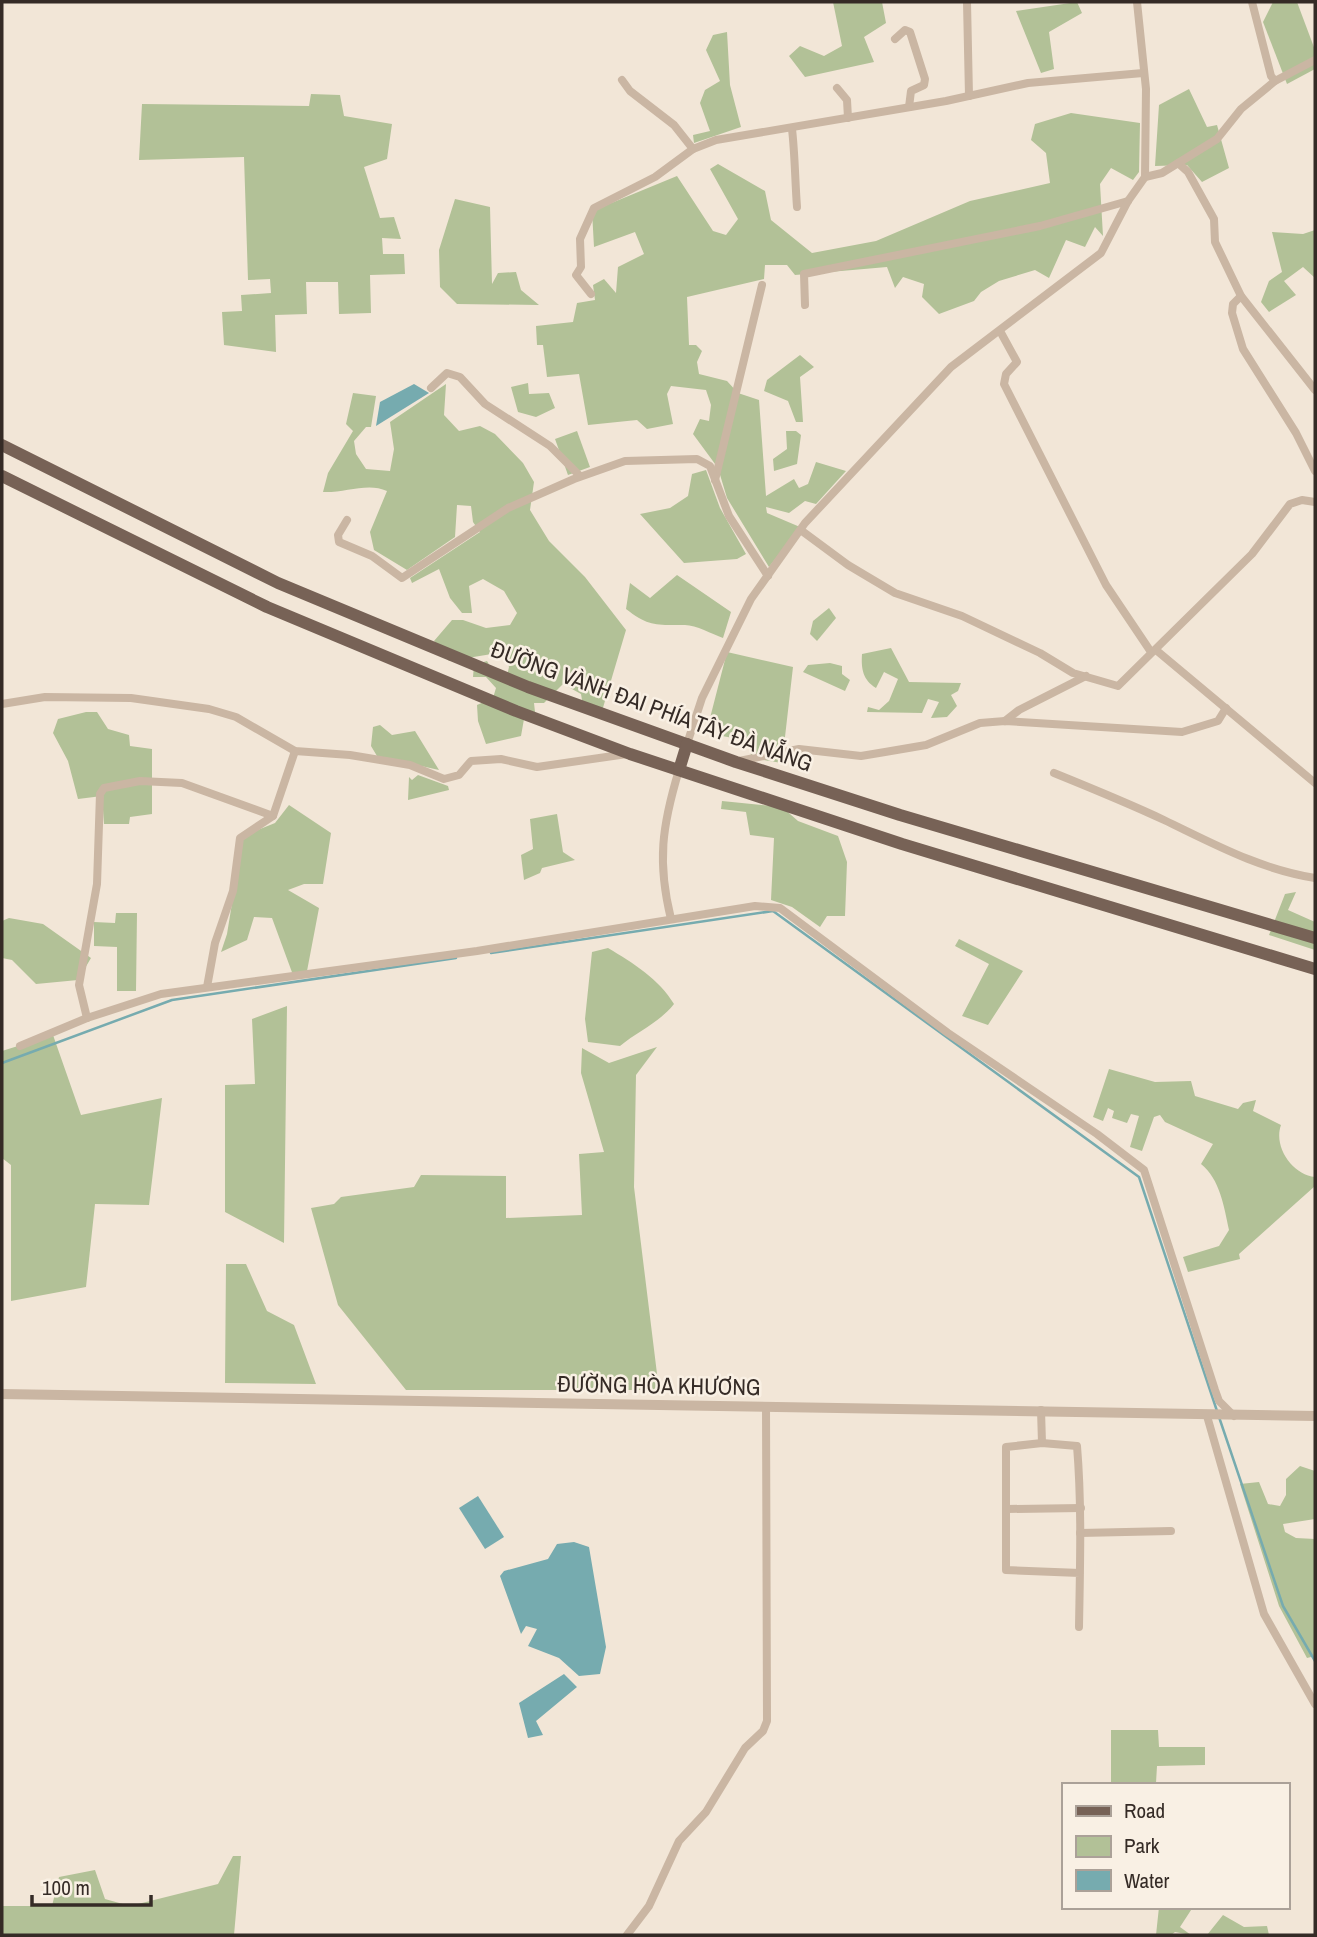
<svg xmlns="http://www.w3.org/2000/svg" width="1317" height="1937" font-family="'Archivo Narrow',sans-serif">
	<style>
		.green { fill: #b2c197 }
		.water { fill: #76abaf }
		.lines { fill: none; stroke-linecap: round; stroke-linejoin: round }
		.stream { stroke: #76abaf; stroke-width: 2.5 }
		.minor { stroke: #cab6a3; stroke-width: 8 }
		.tertiary { stroke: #cab6a3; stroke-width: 10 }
		.primary { stroke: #776256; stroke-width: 12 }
		.labels { text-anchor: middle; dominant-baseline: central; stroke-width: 5; stroke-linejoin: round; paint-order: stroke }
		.street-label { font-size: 23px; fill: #352b26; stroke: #f9f0e4 }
	</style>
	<rect width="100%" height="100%" fill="#f2e6d7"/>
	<g class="green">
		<path d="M833,2H882L886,23L864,37L874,62L805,77L789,56L800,46L824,56L842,46Z"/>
		<path d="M1077,2L1082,13L1049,32L1054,69L1041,73L1016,11Z"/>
		<path d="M1273,2H1297L1315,50V69L1287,84L1263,22Z"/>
		<path d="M727,32L730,85L741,127L694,143L693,135L710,131L700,103L705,90L720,81L706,50L713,35Z"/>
		<path d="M1189,89L1207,127L1217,125L1229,168L1202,182L1187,165L1155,166L1159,105Z"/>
		<path d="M311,94L340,95L344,116L392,124L387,159L364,167L380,218L394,217L401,239L382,238L383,254H404L405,274L370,275L371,313L339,314L338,282H306L307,314L275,315L276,352L224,345L222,312L242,311L241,295L271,293L270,279L248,280L244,157L139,160L142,104L309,106Z"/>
		<path d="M1071,113L1140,123L1139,172L1133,180L1111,168L1100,184L1103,236L1095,227L1085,247L1066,240L1049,278L1035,270L999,281L981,292L974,301L939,314L922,297L924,284L903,277L895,288L887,267L795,275L787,265H765L764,279L687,297L689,345H696L702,351L697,362L699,374L727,381L738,393L759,400L766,496L794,479L799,488L808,484L816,462L846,471L816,504L805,501L789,513L766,507L767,513L800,527L769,567L727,498L718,468L693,434L700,419L709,421L711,405L706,390L671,386L667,394L673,424L647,429L637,420L588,425L579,374L547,377L543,345H537L536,326L573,322L577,303L595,300L593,285L604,279L616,293L618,267L644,254L635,232L594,247L592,211L677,176L713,231L726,235L738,219L710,169L718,164L765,191L771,220L812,253L876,241L970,201L1050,183L1046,153L1031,140L1035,124Z"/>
		<path d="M455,199L490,207L492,284L498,273L516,272L521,290L539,305L457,304L440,287L439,250Z"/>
		<path d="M1315,230V278L1303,267L1284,281L1296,295L1269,312L1261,302L1269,281L1282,272L1272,232L1303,234Z"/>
		<path d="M800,355L814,367L800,377L803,422H796L788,401L764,391L767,380Z"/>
		<path d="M528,383L529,394L549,393L555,408L536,417L518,412L511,387Z"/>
		<path d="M446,384L444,415L459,431L480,426L495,434L523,463L534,482L530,510L549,541L585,577L626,630L602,711L583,706L581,694L563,684L544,703H534L536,721L524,719L521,736L486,744L478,721L477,705L493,698L496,688L486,677H473L474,665L487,661L498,680H506L509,667L504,652L449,661L434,641L452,620H463L486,628L510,625L517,613L504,591L483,579L469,586L472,613H462L450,598L439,569L412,583L410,578L480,532L473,522L471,506L457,505L455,537L407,570L374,550L370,532L387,491C368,482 345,493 323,492L328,473L353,431L346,424L353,393L376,396L371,427H366L354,441L356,454L366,469L390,471L394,449L390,422Z"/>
		<path d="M577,431L590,467L568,475L555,439Z"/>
		<path d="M786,431H796L801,435L797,464L774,471L773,459L787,449Z"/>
		<path d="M706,470L720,508L746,554L737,559L684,563L640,514L670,508L688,496L692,474Z"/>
		<path d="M677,575L731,612L723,638C712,634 696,625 685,625C657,625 649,627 626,609L630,583L650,598Z"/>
		<path d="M829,608L836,618L817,641L810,634L813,621Z"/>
		<path d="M891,648L909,682L961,683L958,691L951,695L957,706L947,717L931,718L939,702L928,699L922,713L867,712L868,707L879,710L889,701L898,679L884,672L876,688C863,680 861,669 862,654Z"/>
		<path d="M727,652L793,667L782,763L751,758L750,741L722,736L723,726L710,718Z"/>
		<path d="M830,663L842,666V674L850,680L845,691L803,672L808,665Z"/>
		<path d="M86,712H97L108,729L129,735L130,746L152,749V814L130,817L129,824H104L102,796L78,799L68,761L53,733L58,719Z"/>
		<path d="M380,725L392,735L415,731L439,770L377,756L371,746L373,727Z"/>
		<path d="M418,775L448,786L449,790L408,800L409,777L412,780Z"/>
		<path d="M722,801L782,807L798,821L838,836L847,862L845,916H827L820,927L792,907L771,900L774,838L750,835L746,812L721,809Z"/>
		<path d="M289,805L331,833L323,884H304L288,890L319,908L307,971L293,975L272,918L254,917L247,940L221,952L227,934L243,836L275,823Z"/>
		<path d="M557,814L563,852L575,860L542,868L540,873L524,880L521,855L533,849L530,819Z"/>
		<path d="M1296,892L1288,910L1315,922V950L1269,935L1285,894Z"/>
		<path d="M116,913H137L136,991H117V947L94,946V922L115,923Z"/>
		<path d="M9,918L43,924L91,958L78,980L36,984L12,960L2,958V921Z"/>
		<path d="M959,939L1023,971L988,1025L962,1016L989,964L955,946Z"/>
		<path d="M608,948C633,963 659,979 674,1004C659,1023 638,1031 620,1046L588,1042L585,1019L592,952Z"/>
		<path d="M287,1006L284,1243L225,1212V1085L255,1084L252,1019Z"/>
		<path d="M53,1035L81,1115L162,1098L149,1205L95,1204L86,1287L11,1301V1165L2,1158V1051Z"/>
		<path d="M657,1047L636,1075L634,1187L659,1390H406L338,1305L311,1208L334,1204L341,1197L414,1187L421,1175L506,1176V1218L582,1215L579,1154L604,1152L581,1073L582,1048L609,1063Z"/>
		<path d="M1109,1069L1155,1082L1191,1081L1195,1096L1238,1109L1243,1103L1256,1100L1253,1111L1281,1125C1273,1147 1293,1175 1315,1177V1186L1239,1254L1240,1259L1188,1272L1183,1257L1219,1246L1229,1230C1224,1207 1220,1179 1201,1164L1213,1144L1165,1122L1160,1115L1154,1117L1142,1151L1130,1147L1139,1116L1131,1114L1127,1123L1112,1118L1114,1111L1108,1108L1103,1121L1093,1117Z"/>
		<path d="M226,1264H246L267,1311L294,1325L316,1384L225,1383Z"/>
		<path d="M1300,1466L1315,1471V1519L1283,1524L1285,1532L1296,1538L1315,1539V1656L1307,1658L1279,1606L1240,1484L1259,1482L1268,1504L1280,1506L1286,1495V1479Z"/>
		<path d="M1111,1730H1158L1159,1747H1205V1765L1157,1766L1156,1783H1111Z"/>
		<path d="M233,1856H241L234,1935H2V1906H52L59,1877L95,1870L105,1899L130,1906L218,1884Z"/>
		<path d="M1159,1907H1193L1180,1927L1191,1935L1175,1932L1171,1935H1156Z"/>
		<path d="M1223,1915L1244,1927L1267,1926L1269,1935H1207Z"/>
	</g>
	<g class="water">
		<path d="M414,384L429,393L376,426L380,402Z"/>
		<path d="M478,1496L504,1537L485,1549L459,1508Z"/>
		<path d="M574,1542L589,1547L606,1647L600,1674L579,1676L559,1658L528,1646L537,1629L526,1626L521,1634L500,1576L504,1571L548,1559L557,1544Z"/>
		<path d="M564,1674L577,1687L536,1721L543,1735L528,1738L519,1703Z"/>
	</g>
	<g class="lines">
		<g class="stream">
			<path d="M491,953L773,911L1139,1177L1217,1411"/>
			<path d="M2,1063L172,1000L456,958"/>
			<path d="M1219,1417L1283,1606L1315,1661"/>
		</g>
		<g class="minor">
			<path d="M967,2L969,96"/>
			<path d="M1137,2L1146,89L1145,177"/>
			<path d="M1252,2L1271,76L1275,81"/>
			<path d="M895,39L905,30L910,32L925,79L924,85L911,91L909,107"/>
			<path d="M622,80L630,91L674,125L693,149"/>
			<path d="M837,88L847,100L848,118"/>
			<path d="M792,129C795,155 795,181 797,207"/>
			<path d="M1178,163L1188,172L1214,219L1215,242L1241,296L1315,390"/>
			<path d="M591,294L576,275L581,267L580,239L594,208L655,177L693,149L716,140L946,101L1028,83L1143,73"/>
			<path d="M1241,296L1233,304L1232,313L1243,349L1296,433L1315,471"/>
			<path d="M805,305L804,274L1040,226L1128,201"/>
			<path d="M1000,331L1017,362L1006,374L1004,384L1106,585L1151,652"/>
			<path d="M431,388L447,373L460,377L485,404L550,446L580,476"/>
			<path d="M715,480L762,285"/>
			<path d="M347,520L338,535L339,542L372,556L402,578L508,508L574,479L625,461L697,459L710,466L729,516L768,576"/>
			<path d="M802,531L848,565L895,593L962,616L1040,653L1073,673L1118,686L1252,554L1290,504L1302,500L1315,502"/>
			<path d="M1156,650L1315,783"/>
			<path d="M2,704L45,697L131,698L209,709L236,717L295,751L350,755L410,765L444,779L459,775L471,761L501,759L537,767L627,754"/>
			<path d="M1005,721L1019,710L1086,676"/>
			<path d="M687,744L702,698L751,599L805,523L951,367L1101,253L1128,201L1145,177L1162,173L1217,139L1241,109L1275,81L1315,60"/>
			<path d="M739,761L799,749L861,756L885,752L926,745L980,723L1005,721L1182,732L1218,721L1226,708"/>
			<path d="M1054,773C1091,788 1128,803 1164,820C1214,844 1259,869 1315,878"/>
			<path d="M671,919C657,862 662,826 679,770"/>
			<path d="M207,987L215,943L233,891L240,838L273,816L295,751"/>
			<path d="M87,1018L79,985L97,884L100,794L104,788L140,781L182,783L273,816"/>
			<path d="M20,1046L87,1018L161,994L477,951L755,906L780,908L948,1033L1097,1134L1144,1170L1215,1390L1219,1401L1234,1416"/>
			<path d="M1041,1410L1042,1443"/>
			<path d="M1207,1416L1264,1614L1315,1704"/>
			<path d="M1007,1509L1081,1508"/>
			<path d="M1080,1533L1171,1531"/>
			<path d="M1079,1627C1080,1566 1082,1506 1077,1446L1042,1443L1006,1447V1570L1080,1573"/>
			<path d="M627,1935L649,1906L679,1841L706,1812L745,1748L763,1731L767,1721L766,1406"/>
		</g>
		<path class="tertiary" d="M2,1394L1315,1416"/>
		<g class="primary">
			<path d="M2,445L278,583L528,687L736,762L900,815L1315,938"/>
			<path d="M2,476L267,607L516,711L630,754L902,844L1315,969"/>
			<path d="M679,770L687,744"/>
		</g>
	</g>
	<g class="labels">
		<g class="street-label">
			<text transform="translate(652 706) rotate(20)">ĐƯỜNG VÀNH ĐAI PHÍA TÂY ĐÀ NẴNG</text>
			<text transform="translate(659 1385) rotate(1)">ĐƯỜNG HÒA KHƯƠNG</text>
		</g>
	</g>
	<rect width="1317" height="1937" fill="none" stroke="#352b26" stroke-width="7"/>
	<rect x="1062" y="1783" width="228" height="126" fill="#f9f0e4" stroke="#aba198" stroke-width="2"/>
	<rect x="1076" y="1806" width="35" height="10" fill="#776256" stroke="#aba198" stroke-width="2"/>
	<text x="1124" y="1818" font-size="21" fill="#352b26">Road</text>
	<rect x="1076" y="1836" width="35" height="21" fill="#b2c197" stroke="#aba198" stroke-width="2"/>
	<text x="1124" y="1853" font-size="21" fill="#352b26">Park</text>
	<rect x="1076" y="1870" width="35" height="21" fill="#76abaf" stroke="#aba198" stroke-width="2"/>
	<text x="1124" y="1888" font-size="21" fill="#352b26">Water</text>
	<path d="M32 1895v10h119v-10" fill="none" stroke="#352b26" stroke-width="3.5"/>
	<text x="42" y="1895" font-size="21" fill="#352b26" stroke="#f9f0e4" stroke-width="5" paint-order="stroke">100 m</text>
</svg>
